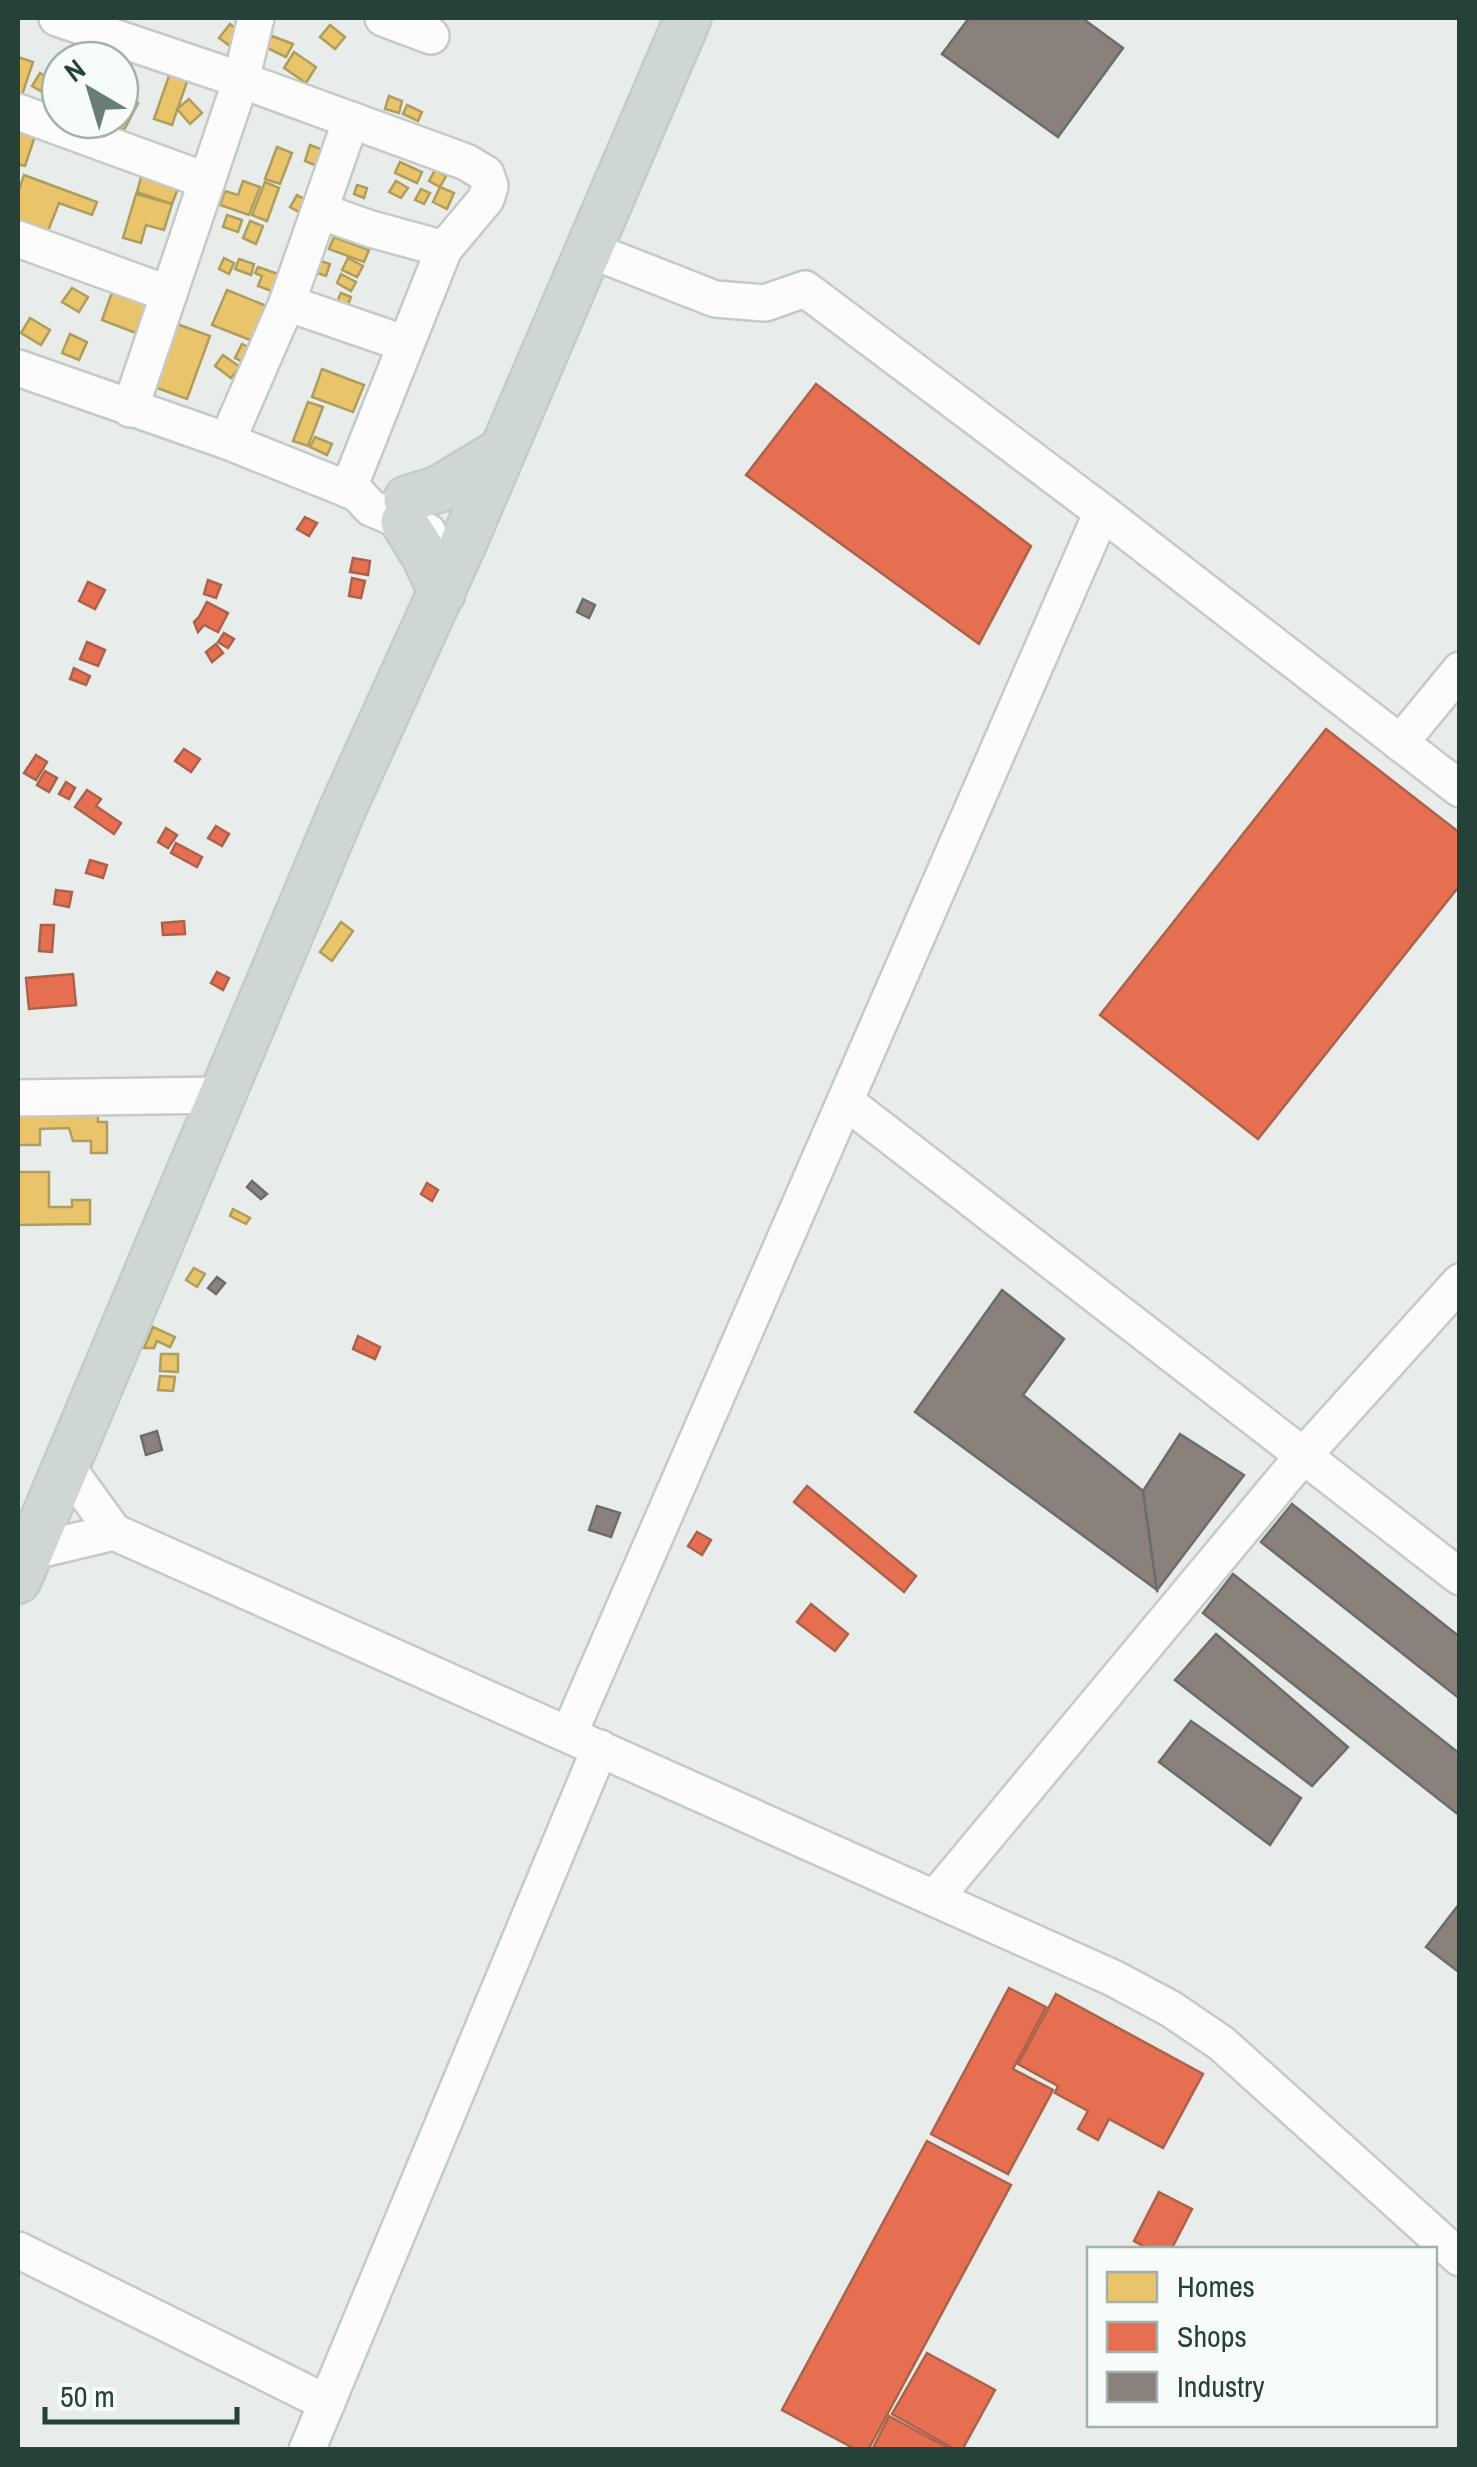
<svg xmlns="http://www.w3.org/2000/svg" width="1477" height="2467" font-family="'Archivo Narrow',sans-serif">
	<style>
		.homes { fill: #e9c46a; stroke: #ae9d5c; stroke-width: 2.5 }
		.shops { fill: #e76f51; stroke: #ac624a; stroke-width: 2.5 }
		.industry { fill: #8a817c; stroke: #6b6e68; stroke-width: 2.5 }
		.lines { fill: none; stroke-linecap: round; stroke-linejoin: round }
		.minor-casing { stroke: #c5cac8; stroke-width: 40 }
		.major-casing { stroke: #c3ccc9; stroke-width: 50 }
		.minor { stroke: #fcfcfc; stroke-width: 35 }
		.major { stroke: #cfd7d5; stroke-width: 45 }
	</style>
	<rect width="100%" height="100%" fill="#e8edeb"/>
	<g class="homes">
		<path d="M230,24L240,32L230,46L219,38Z"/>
		<path d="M330,25L345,37L335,49L320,37Z"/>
		<path d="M272,36L293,44L286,57L265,47Z"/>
		<path d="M294,52L316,67L306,83L284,68Z"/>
		<path d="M18,57L33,62L21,98L18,97Z"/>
		<path d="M172,67L190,73L172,125L154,119Z"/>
		<path d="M40,73L58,83L51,97L32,86Z"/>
		<path d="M120,94L138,103L124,130L105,121L120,120Z"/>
		<path d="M389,96L402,101L399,113L385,109Z"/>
		<path d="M189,99L202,113L190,124L177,109Z"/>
		<path d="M407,105L422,112L418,121L403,114Z"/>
		<path d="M18,120L38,127L25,166L18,164Z"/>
		<path d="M310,145L323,150L317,166L305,161Z"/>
		<path d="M277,147L292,153L280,184L265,179Z"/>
		<path d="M400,162L422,172L417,183L395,173Z"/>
		<path d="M435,170L446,176L440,187L429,181Z"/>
		<path d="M142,174L179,186L172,204L137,192Z"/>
		<path d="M24,175L97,202L92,215L59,203L46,236L18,226V193Z"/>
		<path d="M243,181L260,187L249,215L220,205L225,191L238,195Z"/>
		<path d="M396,181L408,188L401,198L389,192Z"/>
		<path d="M265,182L279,188L267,221L252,215Z"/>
		<path d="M357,185L367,188L364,198L354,194Z"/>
		<path d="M440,187L454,193L447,209L433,202Z"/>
		<path d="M421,189L430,193L424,204L415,200Z"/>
		<path d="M136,194L172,204L164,230L146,225L141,243L123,238Z"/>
		<path d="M297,195L306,200L299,212L290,207Z"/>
		<path d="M227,215L242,220L238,232L223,227Z"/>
		<path d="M250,221L263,226L256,244L243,238Z"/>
		<path d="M334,237L369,250L364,262L329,249Z"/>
		<path d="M224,258L234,263L229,274L219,269Z"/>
		<path d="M312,258L330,264L326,276L308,270Z"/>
		<path d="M348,258L363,266L357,277L342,270Z"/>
		<path d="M239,259L254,264L251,275L235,269Z"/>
		<path d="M258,267L281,275L274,292L258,286L262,276L255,273Z"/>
		<path d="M341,274L356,282L351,291L337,283Z"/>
		<path d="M116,281L150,293L136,333L102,320Z"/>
		<path d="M72,288L88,297L79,312L62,302Z"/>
		<path d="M227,290L269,307L255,342L212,325Z"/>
		<path d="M341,293L351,297L345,312L334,308Z"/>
		<path d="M30,318L50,330L41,345L21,333Z"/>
		<path d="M166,320L210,336L187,399L143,383Z"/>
		<path d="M70,334L87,342L79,360L62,353Z"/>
		<path d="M242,344L252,349L245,363L235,358Z"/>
		<path d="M223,355L240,367L231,378L215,366Z"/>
		<path d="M322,369L364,385L353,412L312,397Z"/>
		<path d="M308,402L323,407L308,446L293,441Z"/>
		<path d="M315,437L332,444L327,455L310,447Z"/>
		<path d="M341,922L353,931L332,961L320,952Z"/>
		<path d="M98,1112V1122H107V1153H91V1141H73L69,1128L40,1129V1145H18V1113Z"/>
		<path d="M18,1172H49V1207H72V1200H90V1224L18,1225Z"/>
		<path d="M233,1209L250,1218L246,1224L230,1216Z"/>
		<path d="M194,1268L205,1274L197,1287L186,1280Z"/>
		<path d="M153,1327L175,1337L170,1347L157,1341L154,1348H144Z"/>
		<path d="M161,1354H178V1372L160,1371Z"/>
		<path d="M160,1376L175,1377L173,1391L158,1390Z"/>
	</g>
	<g class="shops">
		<path d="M816,384L1031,546L979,644L746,475Z"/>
		<path d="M305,517L317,523L309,536L297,529Z"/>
		<path d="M353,558L370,561L368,575L350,572Z"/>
		<path d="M352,578L365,581L361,598L349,596Z"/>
		<path d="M208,580L221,585L216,598L204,594Z"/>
		<path d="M88,582L105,590L95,609L79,601Z"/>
		<path d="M207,602L228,613L218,632L204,625L198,632L194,622L199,617Z"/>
		<path d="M224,633L234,639L228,648L218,642Z"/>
		<path d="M87,642L105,650L98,666L80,659Z"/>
		<path d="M216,644L223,653L212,662L206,652Z"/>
		<path d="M74,668L90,676L86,685L70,679Z"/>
		<path d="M1326,729L1460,833V885L1258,1139L1100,1015Z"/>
		<path d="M184,749L200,759L191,772L175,761Z"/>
		<path d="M36,755L47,762L36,780L24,773Z"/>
		<path d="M45,771L57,778L49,792L37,785Z"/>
		<path d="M66,782L75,788L69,799L59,794Z"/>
		<path d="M87,790L101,799L96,806L121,823L114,834L75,807Z"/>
		<path d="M216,826L229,834L222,846L208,838Z"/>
		<path d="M166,828L177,835L168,848L158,842Z"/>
		<path d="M176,843L202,857L197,867L171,853Z"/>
		<path d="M90,860L107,865L103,878L86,873Z"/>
		<path d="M56,890L72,892L69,907L54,904Z"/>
		<path d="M184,921L185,934L163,935L162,923Z"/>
		<path d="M41,925H54L52,952L39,951Z"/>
		<path d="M217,972L229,978L223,990L211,983Z"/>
		<path d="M73,974L76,1005L29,1009L26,978Z"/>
		<path d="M427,1183L438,1190L432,1201L421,1194Z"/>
		<path d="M358,1336L380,1347L375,1359L353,1349Z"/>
		<path d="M807,1486L916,1576L904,1592L794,1502Z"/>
		<path d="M697,1532L711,1540L702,1555L688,1546Z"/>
		<path d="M811,1604L848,1634L835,1651L797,1622Z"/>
		<path d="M1009,1988L1046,2007L1013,2069L1053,2090L1008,2174L931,2134Z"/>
		<path d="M1056,1994L1203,2074L1163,2148L1109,2119L1098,2140L1078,2129L1088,2111L1055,2093L1058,2086L1018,2064Z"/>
		<path d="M927,2141L1011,2185L868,2450H857L782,2410Z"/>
		<path d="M1159,2192L1192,2209L1171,2250H1150L1134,2241Z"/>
		<path d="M927,2353L995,2390L962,2450H956L892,2414Z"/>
		<path d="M889,2416L952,2450H872Z"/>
	</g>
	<g class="industry">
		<path d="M969,18H1082L1123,48L1058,137L942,54Z"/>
		<path d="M583,599L595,605L589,618L577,612Z"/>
		<path d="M252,1181L267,1194L261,1199L247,1187Z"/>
		<path d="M217,1277L225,1283L216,1294L208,1288Z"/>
		<path d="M1002,1290L1064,1339L1023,1395L1143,1491L1157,1590L915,1412Z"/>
		<path d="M157,1431L162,1450L146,1455L141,1436Z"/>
		<path d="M1180,1434L1244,1475L1157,1590L1143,1491Z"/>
		<path d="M1292,1504L1460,1637V1699L1261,1542Z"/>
		<path d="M597,1506L620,1513L611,1537L589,1530Z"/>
		<path d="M1233,1574L1460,1754V1816L1203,1613Z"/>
		<path d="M1216,1634L1348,1747L1312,1786L1175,1680Z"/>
		<path d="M1191,1721L1301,1798L1270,1845L1159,1762Z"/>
		<path d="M1460,1903V1973L1426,1947Z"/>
	</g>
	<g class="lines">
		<g class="minor-casing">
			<g id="minor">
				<path d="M57,18L241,80L466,162L486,174L490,186L486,199L444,249L348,490"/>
				<path d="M383,18L431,36"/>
				<path d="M18,112L207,181"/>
				<path d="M320,211L371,229L444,249"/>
				<path d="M18,239L169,294"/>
				<path d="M590,250L715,299L765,303L805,289L1102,512L1460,789"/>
				<path d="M287,303L406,344"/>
				<path d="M18,368L227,441L357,493L371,508L428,532"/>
				<path d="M130,409L241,80L256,18"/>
				<path d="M227,441L287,303L351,120"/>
				<path d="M1400,743L1460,670"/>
				<path d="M18,1098L222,1095"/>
				<path d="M845,1101L1460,1577"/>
				<path d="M66,1466L114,1532L1113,1978L1171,2009L1221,2043L1460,2258"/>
				<path d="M30,1552L114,1532"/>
				<path d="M569,1734L1102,512"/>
				<path d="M935,1898L1303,1456L1460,1282"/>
				<path d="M18,2250L327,2403"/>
				<path d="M307,2450L600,1748"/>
			</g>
		</g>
		<g class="major-casing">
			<g id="major">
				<path d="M407,499L439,489L502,451"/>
				<path d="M404,522L425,556L442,593"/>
				<path d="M18,1580L343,808L462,546L688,18"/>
			</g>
		</g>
		<use href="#minor" class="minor"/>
		<use href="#major" class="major"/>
	</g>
	<rect width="1477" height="2467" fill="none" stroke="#24423a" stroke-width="40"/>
	<rect x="1087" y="2247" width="350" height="180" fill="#f7fbf9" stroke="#a3b1ad" stroke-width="2.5"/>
	<rect x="1107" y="2272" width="50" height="30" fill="#e9c46a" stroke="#a3b1ad" stroke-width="2.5"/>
	<text x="1177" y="2297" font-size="30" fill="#24423a">Homes</text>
	<rect x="1107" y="2322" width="50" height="30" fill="#e76f51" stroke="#a3b1ad" stroke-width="2.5"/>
	<text x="1177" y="2347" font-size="30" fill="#24423a">Shops</text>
	<rect x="1107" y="2372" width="50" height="30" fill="#8a817c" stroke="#a3b1ad" stroke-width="2.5"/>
	<text x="1177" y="2397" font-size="30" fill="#24423a">Industry</text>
	<g transform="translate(90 90) rotate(322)"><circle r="48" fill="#f7fbf9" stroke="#a3b1ad" stroke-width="2.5"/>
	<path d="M0-8L18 38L0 25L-18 38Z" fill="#697e78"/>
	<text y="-15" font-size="28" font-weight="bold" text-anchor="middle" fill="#24423a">N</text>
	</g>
	<path d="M45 2407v15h192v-15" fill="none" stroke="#24423a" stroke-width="5"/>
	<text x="60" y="2407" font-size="30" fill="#24423a" stroke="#f7fbf9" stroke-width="8" paint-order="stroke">50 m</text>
</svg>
